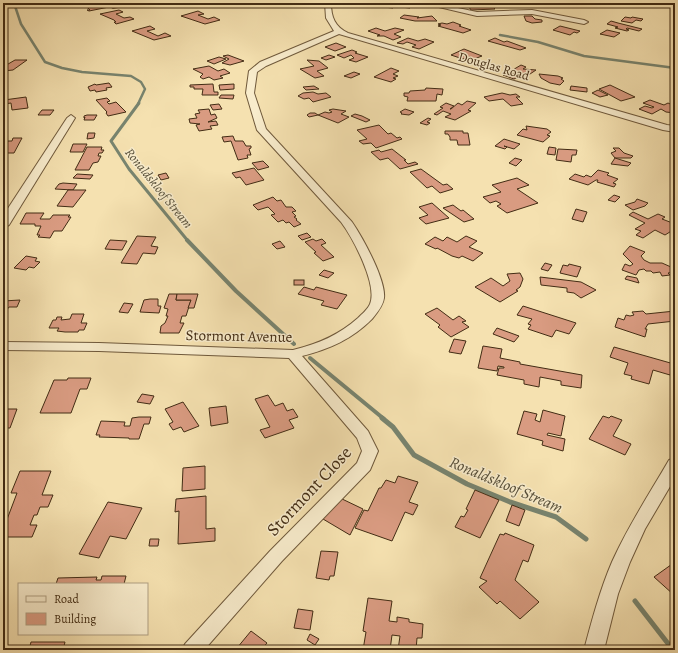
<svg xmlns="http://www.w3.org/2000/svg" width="678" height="653" font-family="Alegreya,serif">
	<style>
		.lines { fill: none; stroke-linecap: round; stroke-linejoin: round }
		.stream-far3 { stroke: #78846f; stroke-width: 2.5 }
		.stream-far2 { stroke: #78846f; stroke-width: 3 }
		.stream-far1 { stroke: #78846f; stroke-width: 4 }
		.stream { stroke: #78846f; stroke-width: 5 }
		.building { fill: #d99b81; stroke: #422c14 }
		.street-casing { stroke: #6f593b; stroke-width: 2 }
		.street { fill: #f8eccc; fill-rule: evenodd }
		.labels { text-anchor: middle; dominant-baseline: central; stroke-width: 3; stroke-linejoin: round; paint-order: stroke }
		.far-street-label { font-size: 13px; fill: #422c14; stroke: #f8eccc }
		.far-water-label { font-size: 13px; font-style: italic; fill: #58503a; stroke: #f8eccc }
		.street-label { font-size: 15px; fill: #422c14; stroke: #f8eccc }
		.water-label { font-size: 16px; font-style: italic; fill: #58503a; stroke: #f8eccc }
		.near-street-label { font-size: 18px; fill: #422c14; stroke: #f8eccc }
	</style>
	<rect width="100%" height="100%" fill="#f5e1b0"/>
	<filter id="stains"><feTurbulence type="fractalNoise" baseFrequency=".005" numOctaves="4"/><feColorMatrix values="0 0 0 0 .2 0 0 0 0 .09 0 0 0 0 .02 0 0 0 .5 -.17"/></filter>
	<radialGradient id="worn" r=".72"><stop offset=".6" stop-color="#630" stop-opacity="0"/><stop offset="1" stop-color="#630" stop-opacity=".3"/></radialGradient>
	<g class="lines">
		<g class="stream-far3">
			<path d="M14,3L21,24L45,62L62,68L82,72L131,76L141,82L145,89L138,104"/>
			<path d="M500,35L538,42L584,56L675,68"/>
		</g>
		<path class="stream-far2" d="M139,103L111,141L129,169L188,241"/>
		<g class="stream-far1">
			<path d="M187,240L236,291L294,344"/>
			<path d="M310,358L384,419"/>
		</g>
		<g class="stream">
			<path d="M382,418L393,427L414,455L467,484L510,502L556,517L586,539"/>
			<path d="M635,601L673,650"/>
		</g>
	</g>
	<g class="building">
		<path d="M78,3H91L97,6L104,5L109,7L89,11L87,10H90L88,8Z"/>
		<path d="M343,3H364V4L349,6V4H343Z"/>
		<path d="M374,3H398L393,8L383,7L384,5L372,6Z"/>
		<path d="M403,3H412L410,8L400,7Z"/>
		<path d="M483,4L487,7L492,6L495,9L471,10L469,7H477L475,5Z"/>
		<path d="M119,10L123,12L116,14L124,18L130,17L134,19L116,24L114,22H116L114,20L100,14Z"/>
		<path d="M198,11L204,14L198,15L208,19L214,17L220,20L205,24L181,16Z"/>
		<path d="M404,15L419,17L417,18L432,16L437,21H415L400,18Z"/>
		<path d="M524,16H532L535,19L542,20V22L532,23L526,21Z"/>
		<path d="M625,17L631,18L632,17L643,19L641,21L636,20L632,23L621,21Z"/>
		<path d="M611,21L618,23L642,29L639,31L627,28L626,29L629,30L627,31L615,28L618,27L607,24Z"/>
		<path d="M453,22L461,25L459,26L471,30L463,33L438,26L441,25L438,24L442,23L447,24Z"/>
		<path d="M150,26L155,29L147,31L158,36L165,33L171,36L154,40L132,31Z"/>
		<path d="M560,26L580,31L577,33L574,32L570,35L553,30Z"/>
		<path d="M376,28L385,31L395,28L404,30L394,34L401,37L393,40L384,36H377L380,35L368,31Z"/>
		<path d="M607,30L620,33L614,37L600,34Z"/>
		<path d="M408,38L418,41L425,39L434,42L419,49L412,47L416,45L407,42L403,44L397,43Z"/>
		<path d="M495,38L504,42L507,41L526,48L520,50L488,41Z"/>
		<path d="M336,43L346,47L335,51L325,47Z"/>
		<path d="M464,49L482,56L474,59L470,57L463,59L451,55Z"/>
		<path d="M352,50L357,52L355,53L368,57L356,62L349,60L354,58L351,55L344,58L337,55Z"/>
		<path d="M228,55L244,61L230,65L222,63L229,59L223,56Z"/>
		<path d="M329,55L335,57L326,60L321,58Z"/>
		<path d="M219,57L226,59L214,64L207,61Z"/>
		<path d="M15,60H27L13,70L3,71V67Z"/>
		<path d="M307,60L319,61L328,68L317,71L324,76L315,78L300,69L314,66Z"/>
		<path d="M521,65L526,67L523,69L536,70L527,76L511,71Z"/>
		<path d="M209,66L218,71L224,69L230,73L220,76L223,78L214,80L209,77L203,79L200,77L203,74L193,69Z"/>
		<path d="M391,68L399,71L393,74L398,76L393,78L396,79L391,82L374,77Z"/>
		<path d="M354,72L360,74L351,78L344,76Z"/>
		<path d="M509,72L520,76L514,79L503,75Z"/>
		<path d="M539,74L558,76L563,78L561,79L564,81L560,85L550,83L541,78Z"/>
		<path d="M109,83L112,87L106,88L107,90L96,92L95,90L90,91L88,87L95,84L96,85Z"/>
		<path d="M213,84L214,92H218V95H202L203,89H194V87H190V85Z"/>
		<path d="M234,84V89L220,90L219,85Z"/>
		<path d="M610,85L635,97L621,101L599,89Z"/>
		<path d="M314,86L319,89L306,90L303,87Z"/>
		<path d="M571,86L587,88V92L570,90Z"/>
		<path d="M426,88L443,89L442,95L437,94L436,101H407L408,97L404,96V93H409L410,91L425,90Z"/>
		<path d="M598,90L608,95L600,97L592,93Z"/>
		<path d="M313,92L318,94L326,93L331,97L313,102L309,98L304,99L298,96L303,93Z"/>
		<path d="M502,93L510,95L516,94L520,97H516L523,104L511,106L503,99L489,101L484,97Z"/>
		<path d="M221,95H234L233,99L219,98Z"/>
		<path d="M26,97L28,108L12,110L11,103L4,104V100Z"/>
		<path d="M107,98L110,101L107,102L109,104L116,102L126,112L108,116L106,113L107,112L96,100Z"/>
		<path d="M650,100L664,105L668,103L675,106L673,108L675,109V113L666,112L661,109L652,114L639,109L645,106L652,108L654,107L643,103Z"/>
		<path d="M467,101L476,103L468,110L471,111L455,120L445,117L451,114L443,111L437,115L434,114L443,108L440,107L446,103L454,106L450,109H451L458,103L462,105Z"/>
		<path d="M219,104L222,109L213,110L210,105Z"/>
		<path d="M209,109L211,115L215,114L217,118L208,122L216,121L218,125L210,126L212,129L199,131L196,125L200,124L190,123L189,119L197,118L195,114L200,113L198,110Z"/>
		<path d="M333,109L346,111L341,114L349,117L338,123L318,115L325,112L329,113L332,112L329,110Z"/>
		<path d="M405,109L414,112L409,115L401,114L402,113L400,112Z"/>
		<path d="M42,110H54L50,115H38Z"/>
		<path d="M310,113H315L318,115L309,117L307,115Z"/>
		<path d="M355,114L362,116L370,120L366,122L351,116Z"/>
		<path d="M87,115H97L94,120H84L85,117L84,118V116Z"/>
		<path d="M428,118L431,119L427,122L430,123L427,125L420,123Z"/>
		<path d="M379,125L388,134L391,133L397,138L400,137L402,139L376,148L371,143L363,144L359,141L367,139L357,130Z"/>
		<path d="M526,126L547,129L551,132L547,135L550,136L543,142L517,135L523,129L527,130Z"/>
		<path d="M445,131H463V133H468L470,145H458L457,140H450V137L448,134H445Z"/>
		<path d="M88,133H95L94,138L87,139Z"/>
		<path d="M233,136L235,141H243L246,146H251V148L249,149L251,155H247L248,158L238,160L231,141L224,142L222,137Z"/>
		<path d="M13,138H22L14,153H3V145H6L8,141H12Z"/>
		<path d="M504,139L520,144L514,149L504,146L507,147L505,149L495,146Z"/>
		<path d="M73,144H87L83,152H70Z"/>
		<path d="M87,147H102L101,150H104L102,153H99L98,156H101L98,162L93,163L89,170H75Z"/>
		<path d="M549,147L556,148L555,155L547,154Z"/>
		<path d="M613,148H619L624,153L633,156L631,158H615L611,153L616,151Z"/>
		<path d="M392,149L406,160H404L408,164L415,162L418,164L400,169L388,158L380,160L371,152L379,150L381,152Z"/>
		<path d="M558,149L577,150L576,155H572L571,162L556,160Z"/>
		<path d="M515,158L522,160L516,166L509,163Z"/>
		<path d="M615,158L631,163L628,166L611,164Z"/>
		<path d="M263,161L269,167L258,170L252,163Z"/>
		<path d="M254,168L264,180L246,185L240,177L236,178L232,173Z"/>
		<path d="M421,169L443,185L447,184L453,189L440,193L432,186L427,188L410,172Z"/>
		<path d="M598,170L609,173L607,175L618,179L613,183L616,184L614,187L597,182L598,180H596L588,185L569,179L575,174L584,177L586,175L591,177Z"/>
		<path d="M166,173L169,178L161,180L158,175Z"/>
		<path d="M77,174L93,175L90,179L73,178Z"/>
		<path d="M517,178L529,185L517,189L538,203L507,213L497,206L501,204L496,201L490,203L483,197L501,192L492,185Z"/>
		<path d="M63,183L77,184L73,190L55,189L59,184Z"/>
		<path d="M68,190H86L73,207L57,206Z"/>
		<path d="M614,195L620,197L615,202L608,200Z"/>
		<path d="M273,197L277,201L281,200L286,207H292L296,211L292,212L296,216L294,217L297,219L296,220L301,224L294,227L289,222L286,223L283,220L278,222L271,215L275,214L268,207L258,210L253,205Z"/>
		<path d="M637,199L648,203L645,206L633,210L625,205L635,202Z"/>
		<path d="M432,203L449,218L426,224L419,218L428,215L419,207Z"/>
		<path d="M453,205L461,211L463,210L474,219L464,222L443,208Z"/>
		<path d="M576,209L587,212L583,222L572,219Z"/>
		<path d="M633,212L648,219L658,214L665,217L662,219L675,224V230H673L665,235L655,230L643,238L636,235L641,231L635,229L645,223L629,215Z"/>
		<path d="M26,213H44L40,219H50L53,215H70L68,217H71L62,231H54L50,238L38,237L40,235H37L41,226H35V224H20Z"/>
		<path d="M307,233L311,237L302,240L298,236Z"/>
		<path d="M137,236L156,237L151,246L158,247L155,254L143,253L137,264L121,263Z"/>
		<path d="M466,236L477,241L469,247L483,253L473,261L462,256L459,258L452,256L437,248L436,249L425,244L435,237L443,241L447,237L457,242Z"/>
		<path d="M313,239L316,241L322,239L326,243L321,245L334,257L323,261L314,253L316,252L305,242Z"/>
		<path d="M110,240L127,241L122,250L105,249Z"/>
		<path d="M280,241L285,247L277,249L272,244Z"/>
		<path d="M630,246L645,252L641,256L644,260L650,263H662L671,267L675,272L668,273L670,275L662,276L660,272L653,273L651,271H646L644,269L639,270L636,275L622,270L625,264L630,266L633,264L623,254Z"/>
		<path d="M26,256L37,258L35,261L40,262L34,268L29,267L26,270L14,268Z"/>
		<path d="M545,263L552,265L548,271L541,269Z"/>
		<path d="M569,264L581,267L577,277L560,273L563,265L568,266Z"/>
		<path d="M324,270L334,273L328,278L319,275Z"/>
		<path d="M520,273L523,279L520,287L516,290L518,291L500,302L475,287L491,278L503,286L510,281L507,274Z"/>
		<path d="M627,276L637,278L639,283L625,279Z"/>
		<path d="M540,277L581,282L596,290L581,298L574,293L567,292V288L541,285Z"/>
		<rect x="294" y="280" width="10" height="5"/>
		<path d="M304,287L314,290L316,287L347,295L337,309L321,305L324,301L298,294Z"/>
		<path d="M169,294H177L176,300H191L186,316H182L180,323H184L179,333H160L161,326L165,323L168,316H166L168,309L164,308Z"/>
		<path d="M177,294H198L194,308H188L191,300H176Z"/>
		<path d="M150,299H158V306H161L159,313L140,312L144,300Z"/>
		<path d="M20,300L17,307H9L3,315V301Z"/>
		<path d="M124,303L133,304L128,313L119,312Z"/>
		<path d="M523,306L576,323L569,334L556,330L552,337L528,329L531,325L528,324L532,319L517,315Z"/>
		<path d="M437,308L453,320L459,316L466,321L462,322L469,327L451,337L438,327L440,325L425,314Z"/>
		<path d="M643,311L646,314L675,311V316H673L675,321L648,324L645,329H647L645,337L615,327L618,318L624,320L626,315L630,316L634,315L632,312Z"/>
		<path d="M72,314H84L81,323H87L84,330H79L78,332H65L57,331L59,328H49L53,320H56L57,317H62L61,320L70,319Z"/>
		<path d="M497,328L519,336L514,342L493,334Z"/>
		<path d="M454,339L466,341L461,354L449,352Z"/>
		<path d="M483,346L502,349L500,358L520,362V364L582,375L581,388L561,385V381L540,377L539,387L524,384V380L497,375L499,368H504V367L498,366L497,371L478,368Z"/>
		<path d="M614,347L674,364L670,375L653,370L649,384L631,379L632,376L624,374L628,363L610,357Z"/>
		<path d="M68,378H91L87,389H80L71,413H40L54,380H67Z"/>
		<path d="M142,394L154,396L150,404L137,402Z"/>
		<path d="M268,395L275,406L283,403L287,411L293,409L298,417L289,420L294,428L265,438L260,430L270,427L255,399Z"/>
		<path d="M183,402L199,426L184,432L181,427L173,430L169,424L173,422L165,409Z"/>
		<path d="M226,406L228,423L211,426L209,408Z"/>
		<path d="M3,409H17L10,428H3Z"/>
		<path d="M543,410L565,416L561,436L548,433L547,435L565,439L563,451L542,445L543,441L517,434L524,411L537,414L535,420L540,422Z"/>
		<path d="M603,416L609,418L611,416L622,420L613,436L631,444L625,455L589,439Z"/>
		<path d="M139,417H151L149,424H144L139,439H129V438L99,437L100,435H96L101,421L125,422L124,426H130L132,418Z"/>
		<path d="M205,466V489L182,491L183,468Z"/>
		<path d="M20,471H51L42,495H53L48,507H40L37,515H34L30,525H37L32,537H3V530L17,493H11Z"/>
		<path d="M398,476L418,482L409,502L418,505L413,515L405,512L392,541L355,528L364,510L368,511L379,488H381L386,480L395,483Z"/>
		<path d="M475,490L499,500L480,538L455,527L461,516L464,517L468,510L466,509Z"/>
		<path d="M206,496V529L215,528V541L178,544L179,511L175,512L176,499Z"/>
		<path d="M340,498L363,509L350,535L323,519Z"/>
		<path d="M108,502L142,508L126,539L110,536L99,558L79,554Z"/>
		<path d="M512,505L525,510L519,526L506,521Z"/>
		<path d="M505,533L534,545L528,562L523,560L515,580L539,602L520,619L500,601L497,604L479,587L487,581L480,578L500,534L504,535Z"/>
		<path d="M150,539H159L158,546H149Z"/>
		<path d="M321,551L338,552L334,576H330L329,580L316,578Z"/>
		<path d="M675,562V594L674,595L654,577Z"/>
		<path d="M102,576H126L124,584H56L58,578L97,577L96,580H101Z"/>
		<path d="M368,598L392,601L389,621L397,622V617L409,619V622L423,624L422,638H417L416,650H398L400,636L392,635L390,650H363L366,632L363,631Z"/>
		<path d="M298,609L313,611L310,630L294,628Z"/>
		<path d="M251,631L267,643L261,650H240L237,648Z"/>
		<path d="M310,634L319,639L315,645L307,640Z"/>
		<path d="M31,642H65L63,650H29Z"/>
	</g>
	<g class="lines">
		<g class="street-casing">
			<g id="street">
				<path d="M106,3H113L118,7L113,8Z"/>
				<path d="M325,3H331C331,17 335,27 348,33L667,125L675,126V132L663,130L339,34L266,66L257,72L254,93L266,129L352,222C363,238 386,280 384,298C383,306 377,313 372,319C352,339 330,349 302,356L368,431L378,451L370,470L282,561L204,650H182L185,644L270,551L357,463L362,451L357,438L289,358L99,351L3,350V342L99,343L293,350C318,344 339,335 358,318C362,314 368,309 370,304C378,285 353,238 341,222L257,130L246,93L249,71L260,62L334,31L326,18Z"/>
				<path d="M422,3H434L477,12L532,10L584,20L588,22L584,24L532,14L477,16Z"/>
				<path d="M71,115L75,118L9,225L3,228V216L67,118Z"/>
				<path d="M675,458V478L645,529L630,562L618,594L604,650H584C592,620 600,590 612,562C628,526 650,493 669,460Z"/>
			</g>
		</g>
		<use href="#street" class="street"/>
	</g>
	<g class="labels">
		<g class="far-street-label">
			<text transform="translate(494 66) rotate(16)">Douglas Road</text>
		</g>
		<g class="far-water-label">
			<text transform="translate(159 188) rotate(51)">Ronaldskloof Stream</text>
		</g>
		<g class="street-label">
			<text transform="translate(239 336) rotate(1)">Stormont Avenue</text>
		</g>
		<g class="water-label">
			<text transform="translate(506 485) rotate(23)">Ronaldskloof Stream</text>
		</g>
		<g class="near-street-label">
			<text transform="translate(309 491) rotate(-47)">Stormont Close</text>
		</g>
	</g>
	<rect width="678" height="653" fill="none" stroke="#f5e1b0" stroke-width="16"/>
	<rect x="4" y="4" width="670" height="645" fill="none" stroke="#422c14" stroke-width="2"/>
	<rect x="8" y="8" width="662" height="637" fill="none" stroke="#422c14"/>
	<rect x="18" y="583" width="130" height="52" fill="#f8eccc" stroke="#af9f82"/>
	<rect x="26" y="596" width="20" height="6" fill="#f8eccc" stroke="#af9f82"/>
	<text x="54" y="603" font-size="12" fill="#422c14">Road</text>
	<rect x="26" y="613" width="20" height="12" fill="#d99b81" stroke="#af9f82"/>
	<text x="54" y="623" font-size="12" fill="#422c14">Building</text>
	<rect width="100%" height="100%" filter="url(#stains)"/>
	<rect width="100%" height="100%" fill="url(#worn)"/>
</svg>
